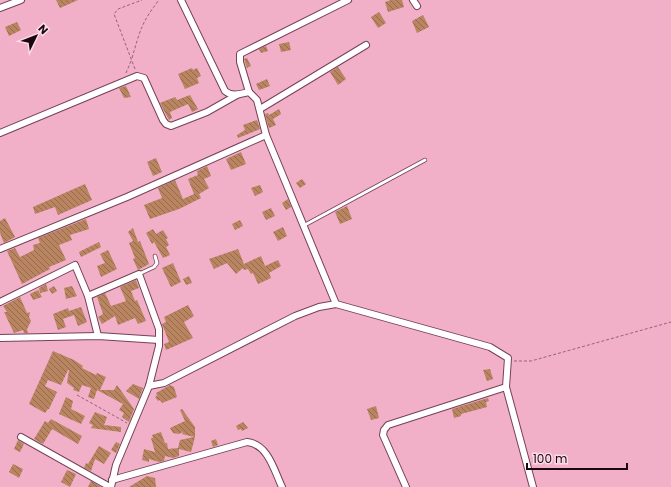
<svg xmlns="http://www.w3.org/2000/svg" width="671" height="487" font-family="Poppins,sans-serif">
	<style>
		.building { fill: url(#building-back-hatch) }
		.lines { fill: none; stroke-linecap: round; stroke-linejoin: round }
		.lane-casing { stroke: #774057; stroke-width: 4.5 }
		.street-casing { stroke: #774057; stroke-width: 8 }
		.path { stroke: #936577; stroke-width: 1; stroke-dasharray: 3 2; stroke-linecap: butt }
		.lane { stroke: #fff; stroke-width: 3 }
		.street { stroke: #fff; stroke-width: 6 }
	</style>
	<defs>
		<pattern id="building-back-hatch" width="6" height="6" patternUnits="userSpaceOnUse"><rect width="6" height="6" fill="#b98460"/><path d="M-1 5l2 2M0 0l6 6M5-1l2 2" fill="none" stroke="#966a4e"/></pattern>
	</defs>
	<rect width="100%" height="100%" fill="#f1afc8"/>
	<g class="building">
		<path d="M56,0H78L60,8Z"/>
		<path d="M391,0H402L404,7L388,12L385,2Z"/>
		<path d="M379,12L386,23L378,28L371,17Z"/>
		<path d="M423,15L429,27L417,33L412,21Z"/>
		<path d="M17,22L21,30L9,36L5,27Z"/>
		<path d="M289,42L291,50L281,52L279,44Z"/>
		<path d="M266,46L268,51L261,53L259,49Z"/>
		<path d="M247,58L251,66L247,68L244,59Z"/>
		<path d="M338,67L346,79L338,85L330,72Z"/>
		<path d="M192,68L193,70L197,68L201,76L197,78L199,83L185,89L178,74Z"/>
		<path d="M267,79L270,86L259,90L256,84Z"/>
		<path d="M126,86L131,97L124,98L119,88Z"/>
		<path d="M190,95L198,109L192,112L188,104L170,112L172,118L169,120L160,103L175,97L177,100Z"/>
		<path d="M279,109L281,114L273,119L276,125L269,128L265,114L268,113L269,115Z"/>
		<path d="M257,120L260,129L238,138L237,135L245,130L243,125Z"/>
		<path d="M241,152L246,164L231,170L226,159Z"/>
		<path d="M156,158L162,172L153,176L147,162Z"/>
		<path d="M207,166L211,176L204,179L209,188L199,194L201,198L179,209L150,219L144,205L162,198L158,188L175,180L183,199L194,194L188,179L198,175L197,171Z"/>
		<path d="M302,179L306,184L300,188L296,183Z"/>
		<path d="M85,184L92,200L58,215L55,207L35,214L33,207Z"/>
		<path d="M260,185L263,192L255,196L251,188Z"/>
		<path d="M288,199L291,207L286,210L282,203Z"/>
		<path d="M347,206L352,219L340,224L335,212Z"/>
		<path d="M271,208L275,216L266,220L262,212Z"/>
		<path d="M5,218L15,237L4,243L0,233V221Z"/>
		<path d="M86,219L89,229L70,235L72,240L59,245L66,260L49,267L50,269L22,284L7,251L15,248L20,257L34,250L33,245L40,243L38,238Z"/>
		<path d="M240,220L243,226L235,230L232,224Z"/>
		<path d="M283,227L287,236L278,241L273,232Z"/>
		<path d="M133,228L138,242L140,241L149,264L138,270L133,259L135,258L129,243L133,241L128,232Z"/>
		<path d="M153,229L156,234L163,230L168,238L166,239L169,245L166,247L170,255L163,258L154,242L152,244L146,233Z"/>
		<path d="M99,242L101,247L81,257L79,252Z"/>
		<path d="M238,249L244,264L261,256L265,266L278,260L281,266L269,273L271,278L258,284L253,273L251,274L248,269L244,270L243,268L236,274L227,263L214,269L209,259Z"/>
		<path d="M108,250L117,269L101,277L97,266L105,263L100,254Z"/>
		<path d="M173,263L181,282L171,287L162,268Z"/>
		<path d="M189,276L192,283L186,285L183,279Z"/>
		<path d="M136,280L139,288L131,291L135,301L137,300L146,321L138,324L135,318L118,325L115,316L102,324L98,317L103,314L97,297L105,293L111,306L126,301L120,287Z"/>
		<path d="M46,284L48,291L40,293L39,288Z"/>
		<path d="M54,286L57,291L52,294L49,289Z"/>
		<path d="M72,286L77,296L66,299L64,288Z"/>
		<path d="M38,290L42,297L33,300L30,294Z"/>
		<path d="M20,297L27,313L30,312L29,317L31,321L27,329L28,333H24L23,330L14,333L4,312H7L3,306Z"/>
		<path d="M188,305L194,316L184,322L193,338L166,350L164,344L169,342L162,324L166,322L164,317Z"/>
		<path d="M81,307L87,322L78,326L74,315L63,319L66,327L58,330L53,314L68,308L69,311Z"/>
		<path d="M53,351L74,360L83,366L82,368L96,375L97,373L106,377L100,390H114L117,385L134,409L129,422L122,417L124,413L119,410L123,404L97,390L94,399L88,397L91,388L82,385L79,392L73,390L74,388L67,383L69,370H68L61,385L48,380L45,386L57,392L49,409H48L45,413L29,404Z"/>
		<path d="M490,369L493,379L487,381L483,370Z"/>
		<path d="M133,384L143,388L139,399L126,391Z"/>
		<path d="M170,385L174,387L177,397L162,403L160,400L158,401L155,397L157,396L156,393Z"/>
		<path d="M66,397L73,401L71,409L85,416L81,424L59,414Z"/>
		<path d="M488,398L489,401L486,402L487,407L461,414V416L454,418L452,409Z"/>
		<path d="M376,406L379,418L371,420L367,409Z"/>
		<path d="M182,409L195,427V437L191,452L179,449V456L173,458L165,456L164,461L159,462L149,459V462L142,460L144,449L155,452L151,438H153L152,435L161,432L165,443H167L168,449L178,448L180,440L194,437L182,434L183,432L179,434L173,433L170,428L185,421L180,410Z"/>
		<path d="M95,412L107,417L104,425L121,427V432L91,428L93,425L89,423Z"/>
		<path d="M51,419L82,436L78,444L52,429L43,444L34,439L45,421L48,423Z"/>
		<path d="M243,422L248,428L242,431L241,429L238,430L236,426Z"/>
		<path d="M216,439L218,445L213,447L211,441Z"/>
		<path d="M18,440L24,444L20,452L14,449Z"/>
		<path d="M116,442L120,444L116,453L111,450Z"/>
		<path d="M99,446L111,453L104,464L95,459L91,471L84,468L86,463L88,464Z"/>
		<path d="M13,464L23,469L19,478L9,472Z"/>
		<path d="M67,470L76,474L70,487L61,482Z"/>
		<path d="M147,476L155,478L156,487H129Z"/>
		<path d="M91,481L101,487H88Z"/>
	</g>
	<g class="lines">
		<g class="lane-casing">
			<g id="lane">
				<path d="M303,226L425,160"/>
				<path d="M139,274L154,267L157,263L155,256"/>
			</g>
		</g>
		<g class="street-casing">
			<g id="street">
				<path d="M181,0L225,91C232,97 240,94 249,92L257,100L266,135L336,304"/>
				<path d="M413,0L417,6"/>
				<path d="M0,8L21,0"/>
				<path d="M249,92L240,62V54L348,0"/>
				<path d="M260,109L366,45"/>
				<path d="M0,133L137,76L144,78L163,120L166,124L171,126L207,112L237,95"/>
				<path d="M0,249L127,197L266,135"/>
				<path d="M88,296L139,274L159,329V346L149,386L116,465L111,487"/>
				<path d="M0,302L75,265L88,296L98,336"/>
				<path d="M0,338L98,336L159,340"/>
				<path d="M149,386L164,383L295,316L319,307L336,304L490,347L508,358L506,387L533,487"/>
				<path d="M21,437L110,487"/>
				<path d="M112,480L247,442C268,444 274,470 282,487"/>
				<path d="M406,487L383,435L384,430L388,425L506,387"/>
			</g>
		</g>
		<g class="path">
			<path d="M132,58C140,31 141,23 159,0"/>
			<path d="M135,69L114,14L118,9L142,0"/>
			<path d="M126,73L131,61"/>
			<path d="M514,361H531L671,322"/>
			<path d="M77,395L127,423"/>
		</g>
		<use href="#lane" class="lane"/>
		<use href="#street" class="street"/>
	</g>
	<g transform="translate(36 36) rotate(47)" stroke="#fddbe7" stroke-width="3" paint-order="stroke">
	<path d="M0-3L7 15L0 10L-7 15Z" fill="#1c0710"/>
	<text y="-6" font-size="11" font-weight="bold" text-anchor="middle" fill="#1c0710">N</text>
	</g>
	<path d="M527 463v6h100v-6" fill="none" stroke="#1c0710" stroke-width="2"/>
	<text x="533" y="463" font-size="12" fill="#1c0710" stroke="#fddbe7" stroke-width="3" paint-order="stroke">100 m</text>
</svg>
